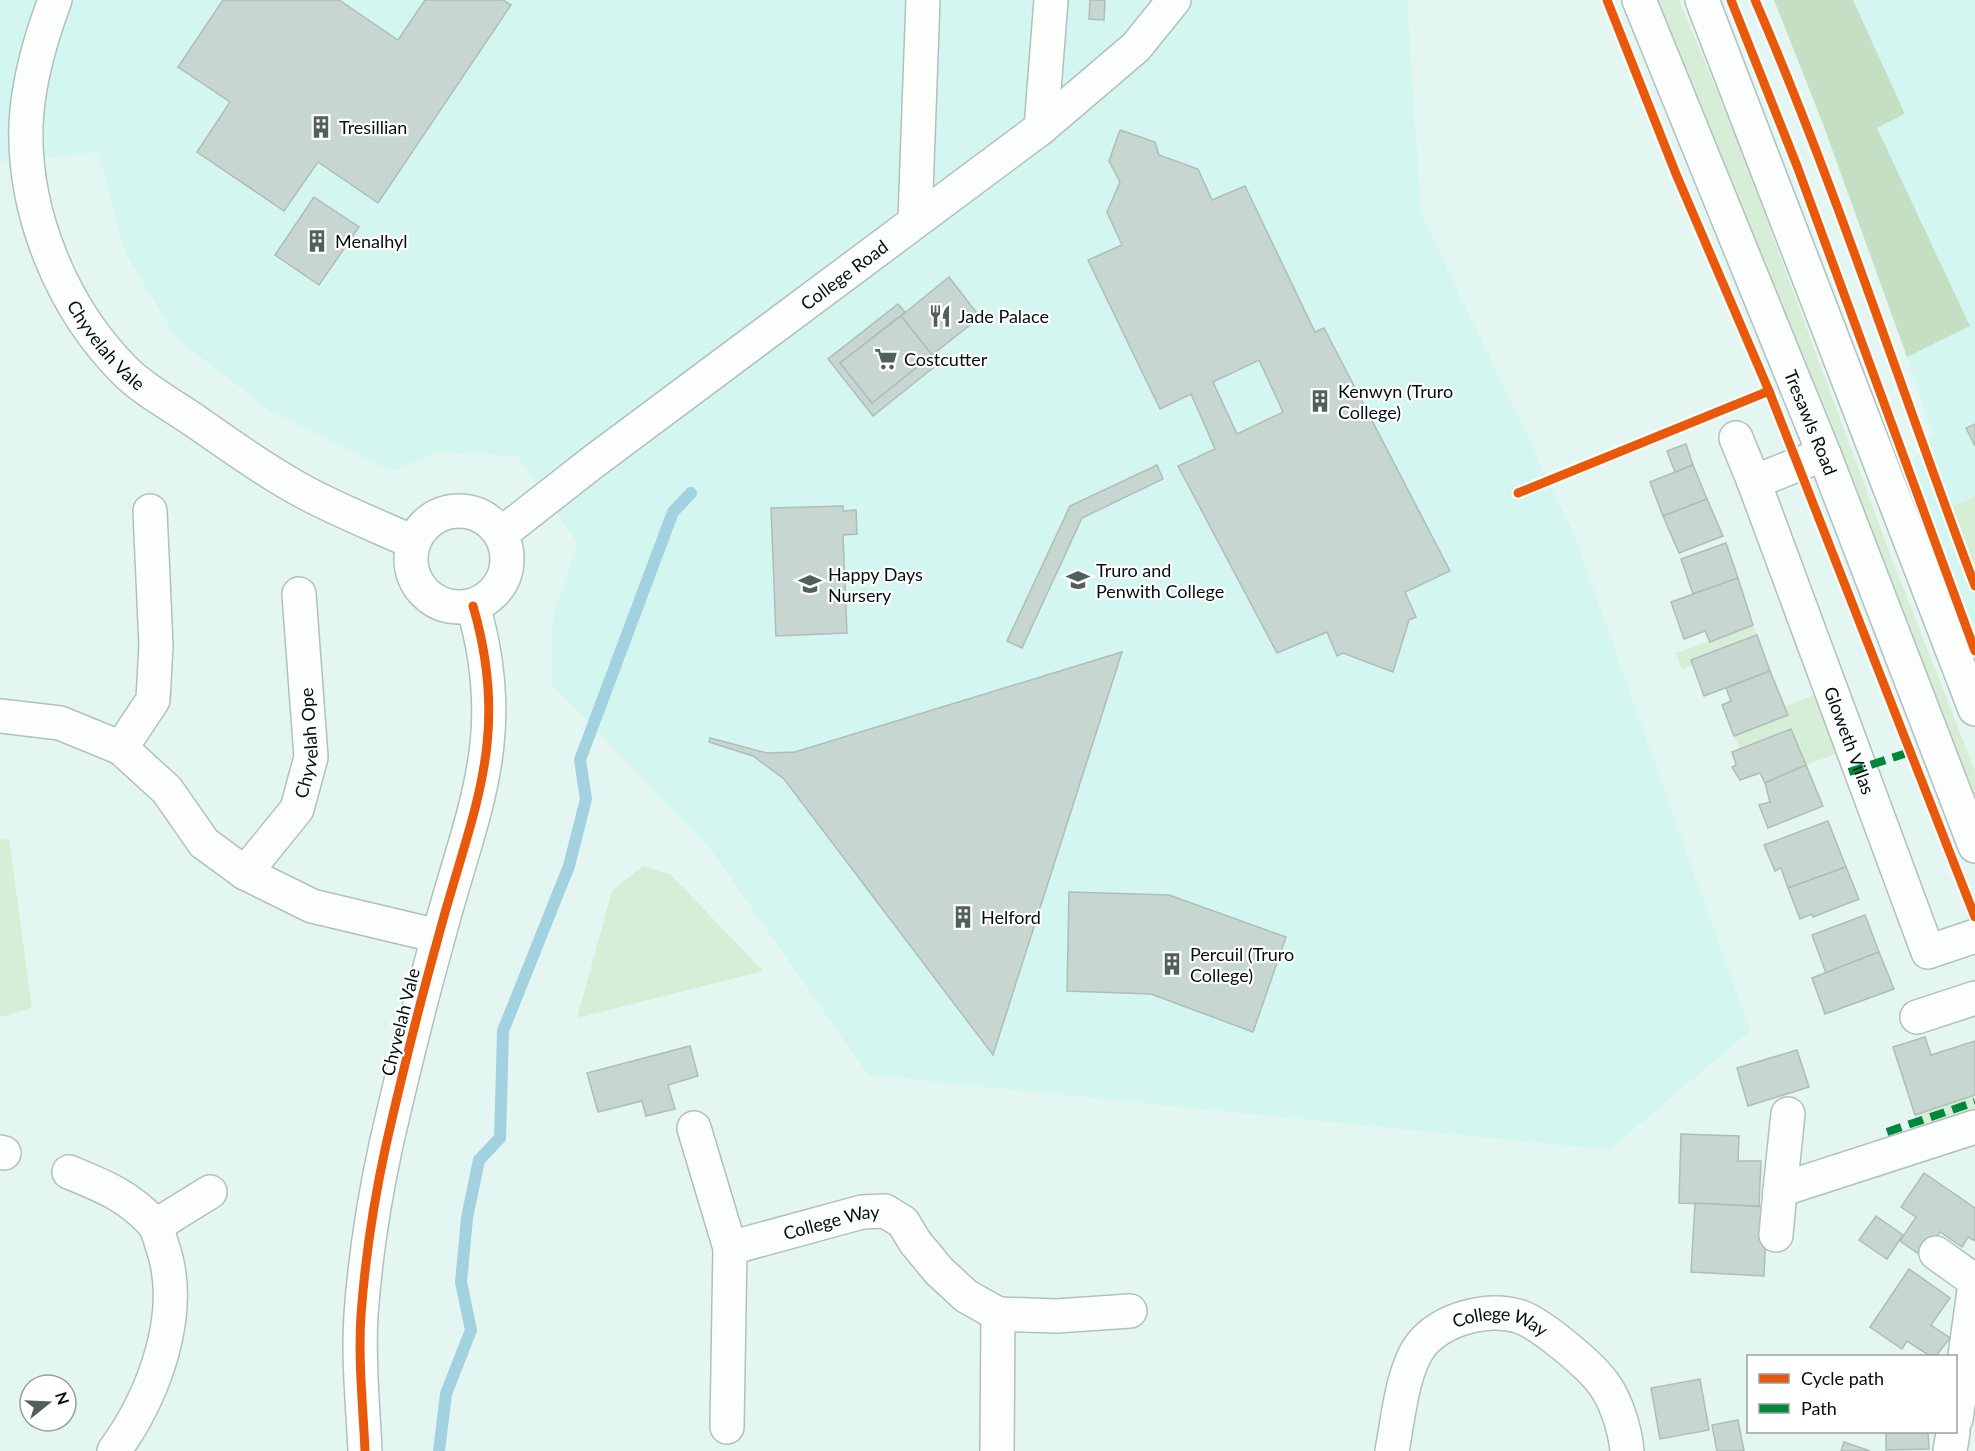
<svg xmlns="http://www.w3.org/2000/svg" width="1975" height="1451" font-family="Lato,sans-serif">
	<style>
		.built { fill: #d3f7f0 }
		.green { fill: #d5eed5 }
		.forest { fill: #c5dfc5 }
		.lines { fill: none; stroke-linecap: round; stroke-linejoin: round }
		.stream { stroke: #a2d1e0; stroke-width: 12 }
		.building { fill: #c7d6d0; stroke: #afbdb8; stroke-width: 1.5; fill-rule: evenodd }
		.minor-casing { stroke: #b1c0bd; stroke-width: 36 }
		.highway-casing { stroke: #b1c0bd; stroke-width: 36 }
		.minor { stroke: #fbfefd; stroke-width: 33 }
		.highway { stroke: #fbfefd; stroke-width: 33 }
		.quiet { stroke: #00873e; stroke-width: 8; stroke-dasharray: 15 8; stroke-linecap: butt }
		.cycleway-casing { stroke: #fff; stroke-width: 13 }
		.cycleway { stroke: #e8590c; stroke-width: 9 }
		.labels { text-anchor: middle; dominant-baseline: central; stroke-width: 4.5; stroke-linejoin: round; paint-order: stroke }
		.poi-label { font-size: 18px; fill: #03100d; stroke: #fff; text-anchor: start }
		.street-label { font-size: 18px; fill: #03100d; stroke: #fff }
	</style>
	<rect width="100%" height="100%" fill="#e4f6f2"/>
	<g class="built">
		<path d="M0,0H1407L1421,213L1574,534L1750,1031L1609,1150L868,1075L709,847L552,685L553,616L578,544L517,456L436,452L392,472L272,412L177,339L125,252L98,152L0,163Z"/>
		<path d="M1853,0H1975V709L1891,489L1929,438L1934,436L1907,357L1969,327L1876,127L1905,114Z"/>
	</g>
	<g class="green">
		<path d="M1656,0H1679L1735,134L1887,546L1975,771V801L1795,337Z"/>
		<path d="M1975,496V571L1951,507Z"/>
		<path d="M1753,625L1757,635L1691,660L1693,665L1682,670L1676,653Z"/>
		<path d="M1816,694L1838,753L1806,765L1791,729L1740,749L1734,736L1788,715L1785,707Z"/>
		<path d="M9,839L32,1008L0,1017V840Z"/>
		<path d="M643,866L670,874L763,971L577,1018L612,891Z"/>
		<path d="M1975,1095V1115L1921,1133L1915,1115Z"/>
	</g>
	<path class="forest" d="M1774,0H1853L1905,114L1877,128L1970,326L1907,357L1823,124Z"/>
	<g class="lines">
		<path class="stream" d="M439,1451L446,1394L471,1330L461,1282L467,1218L479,1160L500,1138L503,1031L569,866L586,799L580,760L673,512L691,493"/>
	</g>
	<g class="building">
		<path d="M223,0H339L398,40L425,0H503L511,5L378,203L318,162L284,211L197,152L230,102L178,67Z"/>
		<path d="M1090,0H1105L1104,20L1089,19Z"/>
		<path d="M1120,130L1155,142L1159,155L1198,169L1212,200L1245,186L1315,332L1324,328L1450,571L1405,592L1416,617L1409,620L1393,672L1343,653L1337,656L1327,632L1277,653L1178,466L1215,449L1191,394L1160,409L1088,260L1122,245L1107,212L1120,182L1109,161ZM1259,360L1283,412L1237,434L1213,382Z"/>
		<path d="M314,197L359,227L319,285L275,255Z"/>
		<path d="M949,277L980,317L932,355L901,316Z"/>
		<path d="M898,304L905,312L840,363L872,403L936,352L943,360L873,416L828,359Z"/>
		<path d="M901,316L932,355L872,403L840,363Z"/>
		<path d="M1975,424V446L1966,428Z"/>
		<path d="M1686,444L1693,465L1675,472L1667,451Z"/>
		<path d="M1157,465L1163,479L1082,518L1022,648L1007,641L1070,506Z"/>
		<path d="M1693,465L1707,499L1663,516L1650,482Z"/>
		<path d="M1707,499L1723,536L1679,553L1663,516Z"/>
		<path d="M843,506V511L856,510L857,534L843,535L847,633L776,636L771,508Z"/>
		<path d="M1726,543L1738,578L1693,594L1681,559Z"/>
		<path d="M1738,578L1753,625L1710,642L1705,631L1684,639L1671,602Z"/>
		<path d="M1757,635L1770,671L1704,696L1691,660Z"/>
		<path d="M1122,652L993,1055L784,779L753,756L709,742L710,738L767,753L795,752Z"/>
		<path d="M1770,671L1788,715L1734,736L1722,705L1731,701L1726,688Z"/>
		<path d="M1791,729L1806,765L1765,783L1760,773L1740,780L1732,767L1736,765L1732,752Z"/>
		<path d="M1806,765L1823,806L1768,828L1759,805L1770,802L1765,783Z"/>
		<path d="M1828,821L1846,867L1788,888L1781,868L1775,871L1764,845Z"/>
		<path d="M1846,867L1859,899L1813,917L1812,914L1800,919L1788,888Z"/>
		<path d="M1069,892L1169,895L1286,937L1253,1032L1151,994L1067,991Z"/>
		<path d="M1865,915L1879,952L1826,973L1812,935Z"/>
		<path d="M1879,952L1894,989L1825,1014L1812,978Z"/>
		<path d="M1925,1037L1931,1055L1975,1041V1095L1915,1115L1893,1047Z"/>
		<path d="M690,1046L698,1076L668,1085L675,1109L646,1116L642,1101L598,1112L587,1073Z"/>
		<path d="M1797,1050L1809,1087L1748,1106L1737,1068Z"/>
		<path d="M1681,1134L1739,1136L1738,1161H1761L1759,1206L1679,1203Z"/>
		<path d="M1924,1173L1975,1208V1241L1968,1237L1962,1247L1940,1232L1923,1257L1900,1241L1916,1217L1901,1207Z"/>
		<path d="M1695,1203L1767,1207L1764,1276L1691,1272Z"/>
		<path d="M1876,1216L1903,1235L1887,1259L1859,1240Z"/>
		<path d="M1909,1269L1950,1298L1931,1325L1950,1338L1936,1356H1930L1907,1341L1902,1349L1870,1327Z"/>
		<path d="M1700,1379L1709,1430L1660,1439L1651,1388Z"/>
		<path d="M1738,1420L1744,1451H1717L1712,1425Z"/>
		<path d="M1886,1432H1928L1929,1449L1886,1450Z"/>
		<path d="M1844,1442L1870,1451H1841Z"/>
	</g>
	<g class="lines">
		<g class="minor-casing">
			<g id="minor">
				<path id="s1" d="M55,0C40,40 28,81 26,124C23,213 62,308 125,371C145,391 172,405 195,421C231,446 267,472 306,493C340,511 377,526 413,542"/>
				<path d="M1041,128L1051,0"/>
				<path d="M915,219L923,0"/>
				<path d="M1736,438L1754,482"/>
				<path id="s2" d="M1824,454L1754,482L1928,952L1975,936"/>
				<circle cx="459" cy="559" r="48"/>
				<path id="s3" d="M501,534L593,462L1041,128L1136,47L1174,0"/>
				<path d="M0,716L60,723L121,748L167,790L204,843L245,873L312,906L438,936"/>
				<path d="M121,748L153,700L156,645L150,511"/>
				<path id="s4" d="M245,873L297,809L311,757L299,594"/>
				<path d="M1917,1017L1975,998"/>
				<path d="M1788,1114L1780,1190L1975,1127"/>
				<path d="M694,1128L730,1248"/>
				<path d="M0,1152L4,1153"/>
				<path d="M69,1172C103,1186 129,1196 154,1224C158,1230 160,1238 162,1245C186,1312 154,1396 114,1451"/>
				<path d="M155,1226L210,1192"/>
				<path d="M1776,1235L1780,1190"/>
				<path d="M1936,1253L1975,1281"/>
				<path d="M1956,1419L1975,1284"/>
				<path id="s5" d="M727,1427L730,1248L862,1212L885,1211L903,1222L915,1242L939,1271L966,1296L998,1314"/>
				<path d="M365,1451C363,1406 358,1360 361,1315C365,1259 374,1200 386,1145C402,1075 419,1006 438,938C471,813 512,739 473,606"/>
				<path d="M997,1451L998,1314L1056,1316L1130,1311"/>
				<path id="s6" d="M1392,1451C1398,1420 1402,1370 1421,1345C1442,1319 1488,1306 1521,1317C1542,1325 1589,1364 1603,1383C1616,1400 1625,1429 1627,1451"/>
				<path d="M1950,1451L1953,1432"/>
			</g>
		</g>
		<g class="highway-casing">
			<g id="highway">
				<path id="s7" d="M1639,0L1824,454L1975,846"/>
				<path d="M1702,0L1975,709"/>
			</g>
		</g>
		<use href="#minor" class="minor"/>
		<use href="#highway" class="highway"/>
		<g class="quiet">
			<path d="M1849,772L1910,752"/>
			<path d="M1887,1132L1975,1102"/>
		</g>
		<g class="cycleway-casing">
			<g id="cycleway">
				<path d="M1607,0L1676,174L1769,391L1975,917"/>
				<path d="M1731,0L1797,166L1975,651"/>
				<path d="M1755,0C1838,192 1901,391 1975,586"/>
				<path d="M1518,493L1769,391"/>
				<path d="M365,1451C363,1406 358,1360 361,1315C365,1259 374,1200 386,1145C402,1075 419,1006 438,938C471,813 512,739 473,606"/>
			</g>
		</g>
		<use href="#cycleway" class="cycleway"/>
	</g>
	<defs>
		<g id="building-bare" transform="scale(1.8)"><path d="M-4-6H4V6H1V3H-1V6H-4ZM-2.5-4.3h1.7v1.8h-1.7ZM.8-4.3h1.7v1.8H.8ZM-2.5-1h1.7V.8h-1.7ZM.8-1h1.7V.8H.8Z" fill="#52605d" stroke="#fff" stroke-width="2.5" paint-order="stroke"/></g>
		<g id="restaurant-bare" transform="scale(1.8)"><path d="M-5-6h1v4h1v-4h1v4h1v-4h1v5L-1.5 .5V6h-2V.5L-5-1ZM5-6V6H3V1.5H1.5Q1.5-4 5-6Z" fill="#52605d" stroke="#fff" stroke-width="2.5" paint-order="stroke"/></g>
		<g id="supermarket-bare" transform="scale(1.8)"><path d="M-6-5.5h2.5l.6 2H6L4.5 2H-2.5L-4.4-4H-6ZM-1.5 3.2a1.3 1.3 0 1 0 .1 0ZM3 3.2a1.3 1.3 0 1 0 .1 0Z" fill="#52605d" stroke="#fff" stroke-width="2.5" paint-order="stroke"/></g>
		<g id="university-bare" transform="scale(1.8)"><path d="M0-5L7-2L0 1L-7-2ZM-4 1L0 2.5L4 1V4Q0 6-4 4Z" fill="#52605d" stroke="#fff" stroke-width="2.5" paint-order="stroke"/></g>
		<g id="school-bare" transform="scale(1.8)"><path d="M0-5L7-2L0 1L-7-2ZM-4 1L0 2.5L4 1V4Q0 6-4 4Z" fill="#52605d" stroke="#fff" stroke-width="2.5" paint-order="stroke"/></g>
	</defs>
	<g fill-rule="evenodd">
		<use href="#building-bare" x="321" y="127"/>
		<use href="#building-bare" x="317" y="241"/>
		<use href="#restaurant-bare" x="940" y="316"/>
		<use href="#supermarket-bare" x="886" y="359"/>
		<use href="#building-bare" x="1320" y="401"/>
		<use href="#university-bare" x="1078" y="580"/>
		<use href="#school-bare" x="810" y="584"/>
		<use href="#building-bare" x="963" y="917"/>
		<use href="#building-bare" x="1172" y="964"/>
	</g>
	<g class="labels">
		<g class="poi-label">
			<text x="339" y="127">Tresillian</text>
			<text x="335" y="241">Menalhyl</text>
			<text x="958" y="316">Jade Palace</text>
			<text x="904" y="359">Costcutter</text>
			<text x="1338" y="391">Kenwyn (Truro<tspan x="1338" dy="21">College)</tspan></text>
			<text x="1096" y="570">Truro and<tspan x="1096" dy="21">Penwith College</tspan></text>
			<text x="828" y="574">Happy Days<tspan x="828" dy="21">Nursery</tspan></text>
			<text x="981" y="917">Helford</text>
			<text x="1190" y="954">Percuil (Truro<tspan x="1190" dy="21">College)</tspan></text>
		</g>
		<g class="street-label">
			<text stroke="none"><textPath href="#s3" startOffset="430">College Road</textPath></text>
			<text stroke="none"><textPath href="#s1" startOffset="369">Chyvelah Vale</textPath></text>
			<text stroke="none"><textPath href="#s7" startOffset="456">Tresawls Road</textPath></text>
			<text stroke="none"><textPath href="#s2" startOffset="351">Gloweth Villas</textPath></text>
			<text stroke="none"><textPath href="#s4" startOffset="150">Chyvelah Ope</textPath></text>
			<text transform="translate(400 1022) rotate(-76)">Chyvelah Vale</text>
			<text stroke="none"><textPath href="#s5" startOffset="284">College Way</textPath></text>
			<text stroke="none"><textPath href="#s6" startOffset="200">College Way</textPath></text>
		</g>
	</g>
	<rect x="1747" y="1355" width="210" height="78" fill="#ffffff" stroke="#9a9f9e" stroke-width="1.5"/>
	<rect x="1759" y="1374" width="30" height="9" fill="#e8590c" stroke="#9a9f9e" stroke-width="1.5"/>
	<text x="1801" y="1385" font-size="18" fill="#03100d">Cycle path</text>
	<rect x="1759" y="1404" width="30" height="9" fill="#00873e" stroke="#9a9f9e" stroke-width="1.5"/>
	<text x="1801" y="1415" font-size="18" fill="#03100d">Path</text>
	<g transform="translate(48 1403) rotate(72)"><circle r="28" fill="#ffffff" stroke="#9a9f9e" stroke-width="1.5"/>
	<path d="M0-4.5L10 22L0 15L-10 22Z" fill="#52605d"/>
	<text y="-9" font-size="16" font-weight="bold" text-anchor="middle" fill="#03100d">N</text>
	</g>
</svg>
